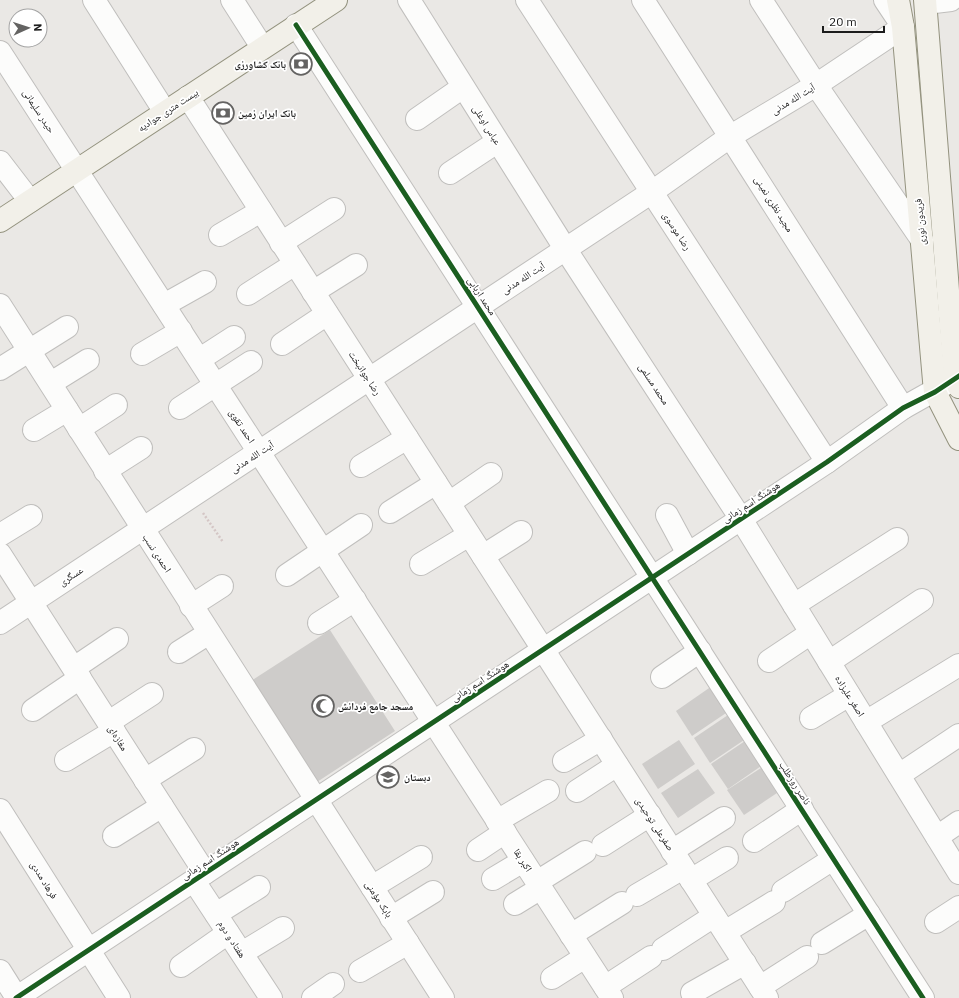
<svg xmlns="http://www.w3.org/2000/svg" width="959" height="998" font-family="'IBM Plex Sans','Noto Naskh Arabic',sans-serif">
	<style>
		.building { fill: #ceccca }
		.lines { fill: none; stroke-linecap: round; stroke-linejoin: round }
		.minor-casing { stroke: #c0bfbd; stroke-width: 24 }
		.tertiary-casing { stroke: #c0bfbd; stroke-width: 24 }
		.secondary-casing { stroke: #93927e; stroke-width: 24 }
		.path { stroke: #d4c6c5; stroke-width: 2.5; stroke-dasharray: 2 2; stroke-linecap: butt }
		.minor { stroke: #fcfcfb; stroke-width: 22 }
		.tertiary { stroke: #fcfcfb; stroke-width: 22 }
		.secondary { stroke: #f2f0e9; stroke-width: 22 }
		.cycleway-casing { stroke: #fff; stroke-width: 8 }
		.cycleway { stroke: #1b5e20; stroke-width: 5 }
		.labels { text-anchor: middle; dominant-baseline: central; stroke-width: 3.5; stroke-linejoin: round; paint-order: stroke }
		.poi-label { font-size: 10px; font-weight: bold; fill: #1c1c1c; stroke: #fff; text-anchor: start }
		.street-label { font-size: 10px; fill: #1c1c1c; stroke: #fff }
	</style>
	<rect width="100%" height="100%" fill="#eae8e5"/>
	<g class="building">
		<path d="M330,630L395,731L317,782L251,681Z"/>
		<path d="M712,686L729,711L692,736L676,711Z"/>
		<path d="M731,713L747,738L710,763L694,738Z"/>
		<path d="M748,739L764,764L728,789L711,764Z"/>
		<path d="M679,740L695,764L658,789L642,764Z"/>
		<path d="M764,766L780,791L744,815L727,790Z"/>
		<path d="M698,769L715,793L678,818L661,793Z"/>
	</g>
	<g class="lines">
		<g class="minor-casing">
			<g id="minor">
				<path d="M94,0L165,112"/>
				<path d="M232,0L262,47"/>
				<path d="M409,0L566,250L741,519L959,873"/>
				<path d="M527,0L827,462"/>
				<path d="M643,0L903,408"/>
				<path d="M761,0L816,85L922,240"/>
				<path d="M926,3L951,0"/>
				<path d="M296,25L923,998"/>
				<path d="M0,52L612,998"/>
				<path d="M188,97L767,998"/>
				<path d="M417,119L463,87"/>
				<path d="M0,162L30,201"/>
				<path d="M450,173L497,142"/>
				<path d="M220,235L261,211"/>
				<path d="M281,243L334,209"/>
				<path d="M313,292L356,265"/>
				<path d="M248,294L295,264"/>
				<path d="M0,305L443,998"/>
				<path d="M164,305L205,282"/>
				<path d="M282,344L327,314"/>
				<path d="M142,354L181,331"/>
				<path d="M200,359L234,337"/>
				<path d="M0,369L67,327"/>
				<path d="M51,383L88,360"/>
				<path d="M180,408L251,362"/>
				<path d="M79,429L116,405"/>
				<path d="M34,430L67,410"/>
				<path d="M361,466L407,438"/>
				<path d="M105,471L141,448"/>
				<path d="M449,503L491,474"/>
				<path d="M390,512L436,483"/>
				<path d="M667,515L688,554"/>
				<path d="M0,535L31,516"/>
				<path d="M0,554L205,873"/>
				<path d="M483,556L521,532"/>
				<path d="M421,564L469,535"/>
				<path d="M287,575L361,525"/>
				<path d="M794,605L897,539"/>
				<path d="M191,606L222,586"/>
				<path d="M0,623L652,192L731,136L816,85L903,27L885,0"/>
				<path d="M319,623L355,600"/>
				<path d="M179,652L209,633"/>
				<path d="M769,661L811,633"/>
				<path d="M829,662L922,600"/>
				<path d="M74,668L117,639"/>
				<path d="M662,677L700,651"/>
				<path d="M33,710L80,678"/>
				<path d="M811,718L849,695"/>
				<path d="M109,722L152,694"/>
				<path d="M866,722L959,665"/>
				<path d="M66,760L114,731"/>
				<path d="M564,761L601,739"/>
				<path d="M899,775L959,735"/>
				<path d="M145,780L194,749"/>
				<path d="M577,791L617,765"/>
				<path d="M0,810L119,998"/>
				<path d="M497,821L548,791"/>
				<path d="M114,836L162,806"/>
				<path d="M937,837L959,822"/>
				<path d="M754,841L802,809"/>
				<path d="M603,845L650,815"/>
				<path d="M478,850L505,832"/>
				<path d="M672,851L724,818"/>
				<path d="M493,879L523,861"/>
				<path d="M691,880L727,858"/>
				<path d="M194,881L271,998"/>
				<path d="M537,882L585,852"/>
				<path d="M372,887L421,857"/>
				<path d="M783,891L833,859"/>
				<path d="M637,895L683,868"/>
				<path d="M515,904L541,888"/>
				<path d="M216,914L259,887"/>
				<path d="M391,918L433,892"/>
				<path d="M936,922L959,907"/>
				<path d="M725,932L774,902"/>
				<path d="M571,935L622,903"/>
				<path d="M822,943L869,914"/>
				<path d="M663,949L714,916"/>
				<path d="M242,953L283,928"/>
				<path d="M181,966L228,933"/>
				<path d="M0,971L17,998"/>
				<path d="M360,971L408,943"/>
				<path d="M552,978L585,957"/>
				<path d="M605,987L651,957"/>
				<path d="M760,987L807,957"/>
				<path d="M692,993L745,963"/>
				<path d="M313,998L333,984"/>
			</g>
		</g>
		<g class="tertiary-casing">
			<path id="tertiary" d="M16,998L827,462L903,408L951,381"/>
		</g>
		<g class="secondary-casing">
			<g id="secondary">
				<path d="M898,0L903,27L935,392L959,439"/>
				<path d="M925,0L955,379L959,387"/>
				<path d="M0,221L336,0"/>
			</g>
		</g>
		<path class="path" d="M203,513L223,542"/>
		<use href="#minor" class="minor"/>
		<use href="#tertiary" class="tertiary"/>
		<use href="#secondary" class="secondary"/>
		<g class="cycleway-casing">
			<g id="cycleway">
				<path d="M296,25L923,998"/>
				<path d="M16,998L827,462L903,408L935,392L959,376"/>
			</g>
		</g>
		<use href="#cycleway" class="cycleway"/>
	</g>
	<defs>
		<g id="bank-ring" transform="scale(1.15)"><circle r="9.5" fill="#fff" stroke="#646362" stroke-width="1.5"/><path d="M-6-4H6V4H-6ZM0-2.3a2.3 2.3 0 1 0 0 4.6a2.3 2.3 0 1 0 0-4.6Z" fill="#646362"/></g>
		<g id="mosque-ring" transform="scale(1.15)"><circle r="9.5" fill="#fff" stroke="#646362" stroke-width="1.5"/><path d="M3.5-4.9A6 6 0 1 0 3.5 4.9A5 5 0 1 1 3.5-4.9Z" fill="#646362"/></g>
		<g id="school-ring" transform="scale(1.15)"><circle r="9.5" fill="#fff" stroke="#646362" stroke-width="1.5"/><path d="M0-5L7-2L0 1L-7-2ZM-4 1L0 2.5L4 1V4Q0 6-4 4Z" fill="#646362"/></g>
	</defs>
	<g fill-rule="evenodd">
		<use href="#bank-ring" x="301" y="64"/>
		<use href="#bank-ring" x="223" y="113"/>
		<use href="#mosque-ring" x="323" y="706"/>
		<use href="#school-ring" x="388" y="777"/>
	</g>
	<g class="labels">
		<g class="poi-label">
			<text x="286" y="64" text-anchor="end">بانک کشاورزی</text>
			<text x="238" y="113">بانک ایران زمین</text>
			<text x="338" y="706">مسجد جامع فردانش</text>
			<text x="404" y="777">دبستان</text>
		</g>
		<g class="street-label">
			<text transform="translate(793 99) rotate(-31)">آیت‌ الله مدنی</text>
			<text transform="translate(168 110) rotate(-33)">بیست متری جوادیه</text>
			<text transform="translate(39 111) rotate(57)">حیدر سلیمانی</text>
			<text transform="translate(487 125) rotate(58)">عباس اوغلی</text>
			<text transform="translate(774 204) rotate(58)">مجید نظری نمینی</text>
			<text transform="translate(920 222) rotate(-95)">فریدون نوری</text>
			<text transform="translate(677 231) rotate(57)">رضا موسوی</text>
			<text transform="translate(523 278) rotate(-33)">آیت‌ الله مدنی</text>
			<text transform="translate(482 296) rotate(57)">محمد اربابی</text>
			<text transform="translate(365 373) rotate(57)">رضا جوانبخت</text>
			<text transform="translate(654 384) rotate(57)">محمد مسلمی</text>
			<text transform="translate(242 426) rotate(57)">احمد تقوی</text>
			<text transform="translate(252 457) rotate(-33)">آیت‌ الله مدنی</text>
			<text transform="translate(751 502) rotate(-33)">هوشنگ اسم زمانی</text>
			<text transform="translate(157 553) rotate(57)">احمدی نسب</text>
			<text transform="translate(71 576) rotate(-33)">عسگری</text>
			<text transform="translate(480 681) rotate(-33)">هوشنگ اسم زمانی</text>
			<text transform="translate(850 696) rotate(58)">اصغر علیزاده</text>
			<text transform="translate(118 738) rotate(58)">مغازه‌ای</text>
			<text transform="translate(795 783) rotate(57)">ناصر روزطلب</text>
			<text transform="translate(655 824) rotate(57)">صفرعلی توحیدی</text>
			<text transform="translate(210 859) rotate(-33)">هوشنگ اسم زمانی</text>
			<text transform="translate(523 860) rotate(57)">اکبر بقا</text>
			<text transform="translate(44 880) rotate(58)">فرهاد مددی</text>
			<text transform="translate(379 899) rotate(57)">بابک مؤمنی</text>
			<text transform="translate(232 939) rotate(57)">هفتاد و دوم</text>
		</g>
	</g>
	<g transform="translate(28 28) rotate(87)"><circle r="19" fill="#ffffff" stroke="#a4a4a4"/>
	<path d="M0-3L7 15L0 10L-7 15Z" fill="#646362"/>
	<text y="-6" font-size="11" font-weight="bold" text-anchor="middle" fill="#1c1c1c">N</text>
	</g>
	<path d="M823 26v6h61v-6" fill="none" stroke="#1c1c1c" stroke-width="2"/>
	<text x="829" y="26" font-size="12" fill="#1c1c1c" stroke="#ffffff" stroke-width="3" paint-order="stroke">20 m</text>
</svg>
